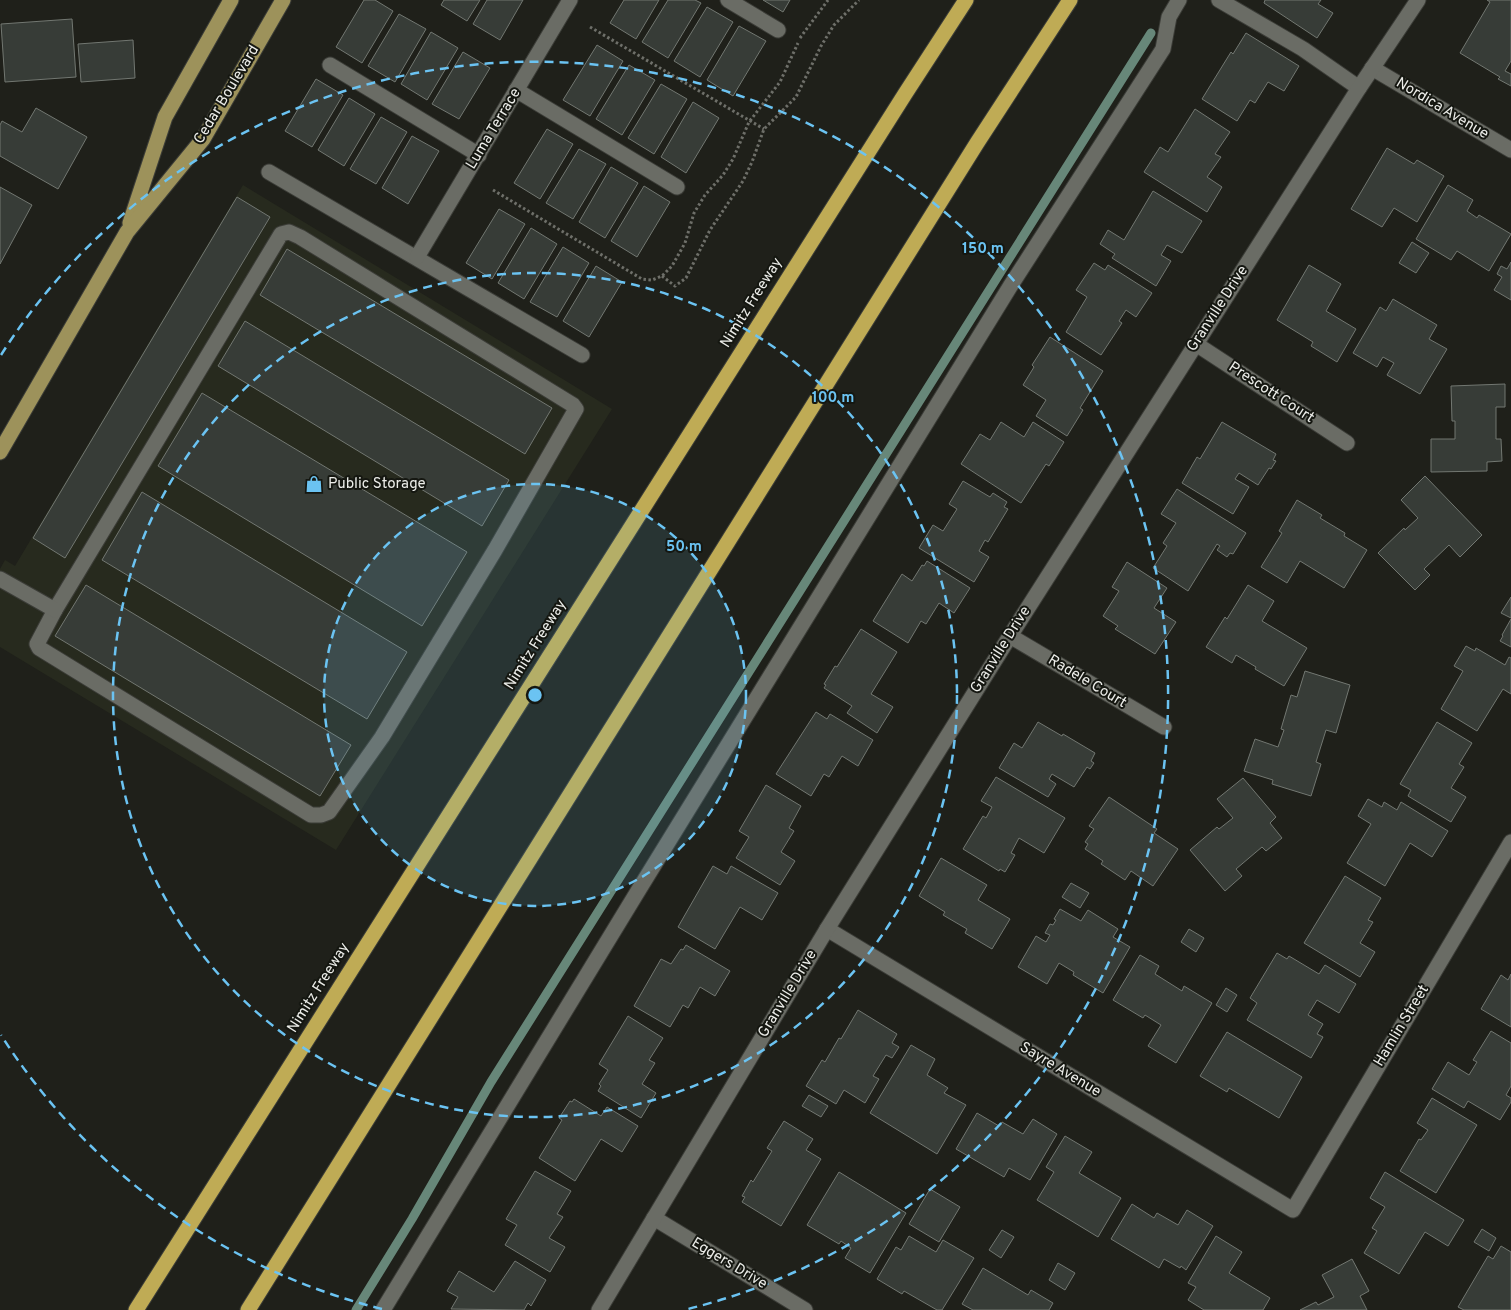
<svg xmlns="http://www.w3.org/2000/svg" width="1511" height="1310" font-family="Overpass,sans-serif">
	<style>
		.built { fill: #272a1e }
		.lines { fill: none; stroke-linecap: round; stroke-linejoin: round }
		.stream { stroke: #678779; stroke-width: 9 }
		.building { fill: #373c37; stroke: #727771 }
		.minor-casing { stroke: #3b3c37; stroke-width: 17 }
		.major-casing { stroke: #3b3c37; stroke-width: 17 }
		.highway-casing { stroke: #3b3c37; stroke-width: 17 }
		.path { stroke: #6e6f69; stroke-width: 3; stroke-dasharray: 2.5 2.5; stroke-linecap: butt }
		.minor { stroke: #6a6c65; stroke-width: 15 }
		.major { stroke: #9d925b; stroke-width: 15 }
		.highway { stroke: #bfab55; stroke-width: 15 }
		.ring { fill: none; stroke: #6bc3f2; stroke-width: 2.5; stroke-dasharray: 9 6 }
		.labels { text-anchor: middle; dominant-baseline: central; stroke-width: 4; stroke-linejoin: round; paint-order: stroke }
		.street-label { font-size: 15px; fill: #ecede9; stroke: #151711 }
		.poi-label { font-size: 15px; fill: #ecede9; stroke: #151711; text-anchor: start }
		.centre { fill: #6bc3f2; stroke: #151711; stroke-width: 2.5 }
		.ring-label { font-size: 15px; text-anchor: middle; font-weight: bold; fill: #6bc3f2; stroke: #151711; stroke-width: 4; stroke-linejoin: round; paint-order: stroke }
	</style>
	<rect width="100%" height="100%" fill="#1f201a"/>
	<path class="built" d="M243,185L612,409L336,850L0,647V569L5,560L15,566Z"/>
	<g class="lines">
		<path class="stream" d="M356,1310L412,1219L491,1082L1151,33"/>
	</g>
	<g class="building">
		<path d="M364,0H375L393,11L362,63L336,47Z"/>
		<path d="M444,0H480L467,21L441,5Z"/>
		<path d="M487,0H523L500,40L473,24Z"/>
		<path d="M624,0H659L636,39L610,23Z"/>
		<path d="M668,0H695L701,3L668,58L642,42Z"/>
		<path d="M763,0H790L783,12Z"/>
		<path d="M1265,0H1321L1318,4L1333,13L1317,38L1264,3Z"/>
		<path d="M1487,0H1511V61L1505,71L1511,74V86L1498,79L1500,77L1460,53L1490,2Z"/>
		<path d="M707,7L733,22L700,77L674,61Z"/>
		<path d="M399,14L426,29L395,82L368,66Z"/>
		<path d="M72,19L76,77L5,82L1,24Z"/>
		<path d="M739,26L766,41L733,96L707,80Z"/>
		<path d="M431,32L458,48L427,100L401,84Z"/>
		<path d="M1246,33L1299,66L1284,91L1268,82L1255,103L1250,100L1237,121L1202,99L1231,52L1233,54Z"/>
		<path d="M133,40L135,78L81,82L78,44Z"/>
		<path d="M597,45L623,61L590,116L563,100Z"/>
		<path d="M463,52L490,68L459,119L432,104Z"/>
		<path d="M629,65L655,80L622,135L596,119Z"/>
		<path d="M316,79L343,95L312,147L285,131Z"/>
		<path d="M661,84L687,99L654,154L628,138Z"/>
		<path d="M349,98L375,114L344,166L318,150Z"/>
		<path d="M693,102L719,118L686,173L661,157Z"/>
		<path d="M36,108L87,137L58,189L0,156V125L2,121L22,132Z"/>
		<path d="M1195,109L1230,132L1215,154L1221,157L1207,177L1222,187L1207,212L1144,172L1160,147L1168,152Z"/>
		<path d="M381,117L407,132L376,184L350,169Z"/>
		<path d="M547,129L573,144L540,199L514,183Z"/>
		<path d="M412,136L439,151L408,204L382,188Z"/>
		<path d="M1387,148L1414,164L1417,160L1444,176L1417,222L1394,208L1382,227L1351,209Z"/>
		<path d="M579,149L606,164L573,219L546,203Z"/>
		<path d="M611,167L638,183L605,238L579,222Z"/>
		<path d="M1448,185L1473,200L1467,211L1477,218L1479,215L1511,234L1489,271L1457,251L1451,260L1416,239Z"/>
		<path d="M644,186L670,202L637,257L611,241Z"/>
		<path d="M0,187L32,205L0,264Z"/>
		<path d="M1153,191L1202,221L1182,253L1167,245L1161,255L1171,261L1156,286L1112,258L1115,254L1100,244L1108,230L1124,240Z"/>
		<path d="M237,197L270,217L65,558L33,538Z"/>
		<path d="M499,209L525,224L492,279L466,263Z"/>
		<path d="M531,228L557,244L524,299L498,283Z"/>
		<path d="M1412,242L1429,253L1416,273L1399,263Z"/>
		<path d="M563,247L589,263L557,317L530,302Z"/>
		<path d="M287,249L552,408L525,454L260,295Z"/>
		<path d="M1511,262V300L1494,290L1502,277L1497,274L1501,266L1507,269Z"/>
		<path d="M1094,263L1105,270L1108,265L1152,293L1136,317L1126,310L1119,321L1122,323L1101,355L1066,332L1087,297L1076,290Z"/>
		<path d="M1309,265L1341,284L1326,311L1356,329L1337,362L1311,346L1313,342L1277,320Z"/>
		<path d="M596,266L622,282L589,337L563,321Z"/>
		<path d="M1393,299L1437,325L1429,339L1447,349L1420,394L1387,375L1394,363L1383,357L1377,367L1353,353L1380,307L1386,311Z"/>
		<path d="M245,321L509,480L482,526L218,366Z"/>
		<path d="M1050,337L1103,371L1080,408L1083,410L1067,436L1036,416L1046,400L1023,385L1034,367L1032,365Z"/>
		<path d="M1505,384V407H1496V439H1501L1502,461L1487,462V471L1431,472V439H1455V421H1452L1451,386Z"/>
		<path d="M202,393L467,552L422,626L158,466Z"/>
		<path d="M1001,422L1024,437L1033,422L1064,442L1049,466L1046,464L1021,503L961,464L980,434L990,440Z"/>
		<path d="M1222,422L1276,454L1273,460L1276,461L1271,469L1269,468L1258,485L1239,473L1235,479L1249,487L1233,514L1182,483L1197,457L1200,459Z"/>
		<path d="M1425,476L1482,535L1460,557L1449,545L1424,569L1430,575L1415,590L1378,553L1404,528L1405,530L1418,518L1401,500Z"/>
		<path d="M963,481L990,497L993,493L1007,502L1004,507L1008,509L988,542L985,540L979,551L989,557L974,582L919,548L933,525L943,531L957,509L949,504Z"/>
		<path d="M1177,489L1246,533L1233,554L1230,553L1227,557L1217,550L1220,546L1217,544L1188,591L1153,568L1167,546L1163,543L1176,523L1161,514Z"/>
		<path d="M142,492L407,652L367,719L102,560Z"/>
		<path d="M1297,500L1322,515L1320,518L1345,533L1344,536L1367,550L1344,588L1300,561L1287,583L1261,567L1282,533L1279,531Z"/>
		<path d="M927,561L970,588L954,613L939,603L926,624L921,621L908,643L873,621L902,574L912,581L922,565L924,566Z"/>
		<path d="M1127,562L1167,588L1154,608L1176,622L1155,654L1115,629L1118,626L1103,616L1119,591L1112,587Z"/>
		<path d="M86,585L351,745L320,796L55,636Z"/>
		<path d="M1248,585L1274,601L1262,621L1307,648L1284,686L1255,669L1256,667L1236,655L1232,663L1206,647L1225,617L1227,619Z"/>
		<path d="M1511,597V618L1501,613Z"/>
		<path d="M1511,619V647L1500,641L1503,636L1502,635Z"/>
		<path d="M861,629L897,652L871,694L893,707L877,733L847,713L852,706L824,688L826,685L824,684L835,666L837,667Z"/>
		<path d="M1466,646L1475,651L1476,648L1505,665L1509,657L1511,658V694L1503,689L1477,731L1441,709L1463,671L1454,666Z"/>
		<path d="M1305,671L1350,685L1336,733L1326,730L1316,762L1321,764L1311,796L1272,784L1273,780L1244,771L1255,739L1278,747L1284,730L1281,729L1291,695L1297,697Z"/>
		<path d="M816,712L827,719L830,714L873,740L858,766L842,756L829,777L824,774L811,796L776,774Z"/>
		<path d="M1038,722L1062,736L1063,734L1095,753L1091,761L1094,763L1090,769L1087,767L1074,787L1052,774L1049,779L1056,784L1048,797L999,768L1014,743L1022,748Z"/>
		<path d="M1437,722L1472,743L1459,764L1464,767L1451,788L1466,797L1451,822L1408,796L1411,790L1400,784Z"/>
		<path d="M996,777L1065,818L1044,853L1019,838L1011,853L1015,855L1005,872L1000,869L999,871L963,849L983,816L986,818L992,807L981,801Z"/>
		<path d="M1243,778L1276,817L1270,823L1282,838L1266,851L1262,847L1236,869L1242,876L1225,891L1190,850L1217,827L1219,829L1233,818L1217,799Z"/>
		<path d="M766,785L801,806L789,828L794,831L781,852L795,861L780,885L736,858L749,837L739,831Z"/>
		<path d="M1109,797L1157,829L1154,833L1178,849L1153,886L1131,871L1125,880L1101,864L1103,861L1085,849L1088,844L1085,842L1094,829L1089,826Z"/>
		<path d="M1368,799L1382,807L1384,802L1397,810L1401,802L1448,831L1432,857L1410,843L1385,886L1347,863L1371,824L1358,816Z"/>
		<path d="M941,858L987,885L978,900L1010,919L992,949L965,933L967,929L943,915L945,912L919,896Z"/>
		<path d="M713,866L727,874L731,866L778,893L762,920L740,907L715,949L678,927Z"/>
		<path d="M1345,876L1381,898L1368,920L1373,922L1360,943L1375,952L1360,977L1304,943Z"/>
		<path d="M1071,883L1089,893L1080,908L1062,897Z"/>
		<path d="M1060,909L1081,921L1088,910L1118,929L1113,937L1130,947L1103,993L1073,975L1074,972L1059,963L1047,984L1018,967L1036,936L1046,942L1050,935L1045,933L1050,924L1053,925L1056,920L1054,919Z"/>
		<path d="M1189,929L1204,938L1196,952L1181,942Z"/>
		<path d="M686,945L730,971L715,996L700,987L688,1008L683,1005L670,1027L634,1006L661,959L671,964L681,949L683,950Z"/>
		<path d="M1277,953L1287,959L1289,956L1319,974L1325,965L1356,984L1339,1013L1317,1000L1308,1015L1323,1024L1317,1034L1323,1037L1311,1058L1247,1020L1257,1003L1250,998Z"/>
		<path d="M1140,955L1159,966L1155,974L1182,991L1184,986L1212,1003L1176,1063L1148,1046L1161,1025L1145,1015L1143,1018L1113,1000Z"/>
		<path d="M1511,974V1027L1481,1009L1501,975L1508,980Z"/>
		<path d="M1226,988L1237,995L1227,1012L1216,1005Z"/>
		<path d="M858,1010L897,1034L892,1043L899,1047L892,1058L886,1055L873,1076L879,1079L865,1103L844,1090L836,1104L806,1086L822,1060L825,1062L839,1038L841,1039Z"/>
		<path d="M628,1016L663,1038L649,1060L655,1063L642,1084L656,1093L641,1118L598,1091L601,1086L599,1084L608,1070L599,1064Z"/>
		<path d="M1491,1031L1511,1043V1086L1506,1095L1511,1098V1102L1500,1120L1468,1101L1464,1108L1432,1089L1448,1062L1469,1075L1477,1062L1473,1060Z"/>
		<path d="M1227,1032L1302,1077L1279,1118L1229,1088L1227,1092L1200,1076Z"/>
		<path d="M911,1045L935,1059L927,1075L948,1088L944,1093L966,1105L937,1154L870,1113Z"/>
		<path d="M809,1095L828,1106L821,1117L802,1106Z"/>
		<path d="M1432,1098L1477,1125L1436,1193L1400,1171L1419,1139L1421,1140L1428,1130L1417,1123Z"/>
		<path d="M574,1099L601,1116L607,1107L638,1126L622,1152L601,1139L575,1181L539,1158L562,1120L559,1118L570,1101L572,1102Z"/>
		<path d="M977,1113L999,1126L1002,1122L1023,1134L1033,1119L1057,1134L1030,1180L1009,1168L1004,1177L956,1149Z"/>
		<path d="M784,1121L813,1139L806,1150L821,1159L781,1226L742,1202L745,1197L742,1196L751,1180L753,1182L772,1151L767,1148Z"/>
		<path d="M1065,1136L1092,1152L1079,1173L1121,1198L1098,1237L1037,1200L1054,1172L1046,1167Z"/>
		<path d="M535,1171L571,1191L557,1214L563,1217L549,1238L565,1247L550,1272L505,1245L517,1225L506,1219Z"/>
		<path d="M839,1172L906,1213L870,1273L845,1258L851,1248L841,1241L839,1244L807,1225Z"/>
		<path d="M1385,1172L1464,1220L1448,1246L1425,1232L1399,1274L1364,1253L1377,1231L1372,1228L1385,1207L1370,1198Z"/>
		<path d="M930,1189L960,1207L939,1242L909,1224Z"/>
		<path d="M1132,1204L1154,1218L1157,1213L1178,1225L1187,1210L1213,1226L1186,1270L1181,1266L1180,1268L1164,1259L1159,1268L1111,1239Z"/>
		<path d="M1482,1229L1496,1238L1489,1251L1474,1242Z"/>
		<path d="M1002,1230L1014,1237L1001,1258L989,1250Z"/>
		<path d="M909,1236L936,1252L943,1240L974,1258L942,1310H937L904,1291L902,1294L877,1279L896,1247L901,1250Z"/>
		<path d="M1216,1236L1242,1252L1229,1273L1270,1298L1263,1310H1204L1188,1300L1196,1287L1188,1283Z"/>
		<path d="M1501,1246L1511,1252V1310H1464L1458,1307L1488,1256L1493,1259Z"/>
		<path d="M1352,1259L1369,1291L1360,1296L1367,1310H1300L1316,1302L1318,1305L1334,1297L1322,1275Z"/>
		<path d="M515,1261L546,1280L531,1306L528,1303L524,1310L451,1309L458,1297L447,1291L459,1271L494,1292Z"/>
		<path d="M1058,1263L1075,1273L1065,1290L1049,1280Z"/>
		<path d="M983,1268L1028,1295L1031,1290L1053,1303L1049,1310H973L962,1304Z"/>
	</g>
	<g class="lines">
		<g class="minor-casing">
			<g id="minor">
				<path d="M728,0L778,30"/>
				<path d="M1219,0L1303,49L1359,88"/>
				<path d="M330,65L479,155"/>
				<path d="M1372,68L1511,150"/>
				<path d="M516,90L677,187"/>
				<path d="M269,172L582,355"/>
				<path d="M289,232L300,237L573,405L576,409L495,550L382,737L329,812L321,815H311L39,648L37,644L55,610L281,234Z"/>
				<path d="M417,257L570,0"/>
				<path d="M1196,344L1347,443"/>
				<path d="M0,579L55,610"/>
				<path d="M1010,636L1164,727"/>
				<path d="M827,929L1293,1210L1511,842"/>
				<path d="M654,1218L805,1310"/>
				<path d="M383,1310L638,891L1011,285L1163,49L1169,17L1179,0"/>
				<path d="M599,1310L827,929L1010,636L1359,88L1418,0"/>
			</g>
		</g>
		<g class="major-casing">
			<g id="major">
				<path d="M130,223L165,117L231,0"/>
				<path d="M0,452L127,232L203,139L283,0"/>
			</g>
		</g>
		<g class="highway-casing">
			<g id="highway">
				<path d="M136,1310L905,94L966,0"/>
				<path d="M248,1310L977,143L1070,0"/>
			</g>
		</g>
		<g class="path">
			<path d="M590,27L764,129"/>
			<path d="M800,38L828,0"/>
			<path d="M493,190L642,279L652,280L662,276L672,266L685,243L694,213L705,195L723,175L733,159L749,122L780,82L798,43"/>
			<path d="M662,276L675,286L686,278L710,230L743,181L752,162L764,129L796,97L821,46L834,25L859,0"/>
		</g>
		<use href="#minor" class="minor"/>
		<use href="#major" class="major"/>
		<use href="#highway" class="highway"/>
	</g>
	<circle cx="535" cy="695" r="211" fill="#6bc3f2" fill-opacity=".12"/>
	<g class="ring">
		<circle cx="535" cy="695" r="211"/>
		<circle cx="535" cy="695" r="422"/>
		<path d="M382 1309A633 633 0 0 1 1 1035M1 355A633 633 0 1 1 688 1309"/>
	</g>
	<defs>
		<g id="shop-bare" transform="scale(1.35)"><path d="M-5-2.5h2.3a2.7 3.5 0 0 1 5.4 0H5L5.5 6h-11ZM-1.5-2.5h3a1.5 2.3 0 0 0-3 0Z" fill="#6bc3f2" stroke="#151711" stroke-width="2.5" paint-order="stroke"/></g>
	</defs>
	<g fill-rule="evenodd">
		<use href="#shop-bare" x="314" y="484"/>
	</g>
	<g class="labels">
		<g class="street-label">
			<text transform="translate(227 95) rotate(-59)">Cedar Boulevard</text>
			<text transform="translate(1442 109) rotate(31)">Nordica Avenue</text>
			<text transform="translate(494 129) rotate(-59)">Luma Terrace</text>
			<text transform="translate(752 303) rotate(-58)">Nimitz Freeway</text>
			<text transform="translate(1218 309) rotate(-57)">Granville Drive</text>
			<text transform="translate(1271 393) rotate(33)">Prescott Court</text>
			<text transform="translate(536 645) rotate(-58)">Nimitz Freeway</text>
			<text transform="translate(1001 650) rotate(-58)">Granville Drive</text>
			<text transform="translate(1087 682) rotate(31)">Radele Court</text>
			<text transform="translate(319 988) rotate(-58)">Nimitz Freeway</text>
			<text transform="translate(788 994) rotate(-59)">Granville Drive</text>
			<text transform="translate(1402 1026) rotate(-59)">Hamlin Street</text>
			<text transform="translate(1060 1070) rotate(31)">Sayre Avenue</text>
			<text transform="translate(729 1264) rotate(31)">Eggers Drive</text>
		</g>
		<g class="poi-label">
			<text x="328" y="484">Public Storage</text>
		</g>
	</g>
	<circle cx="535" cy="695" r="8" class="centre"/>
	<g class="ring-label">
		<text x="983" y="253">150 m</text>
		<text x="833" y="402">100 m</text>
		<text x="684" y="551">50 m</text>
	</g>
</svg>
